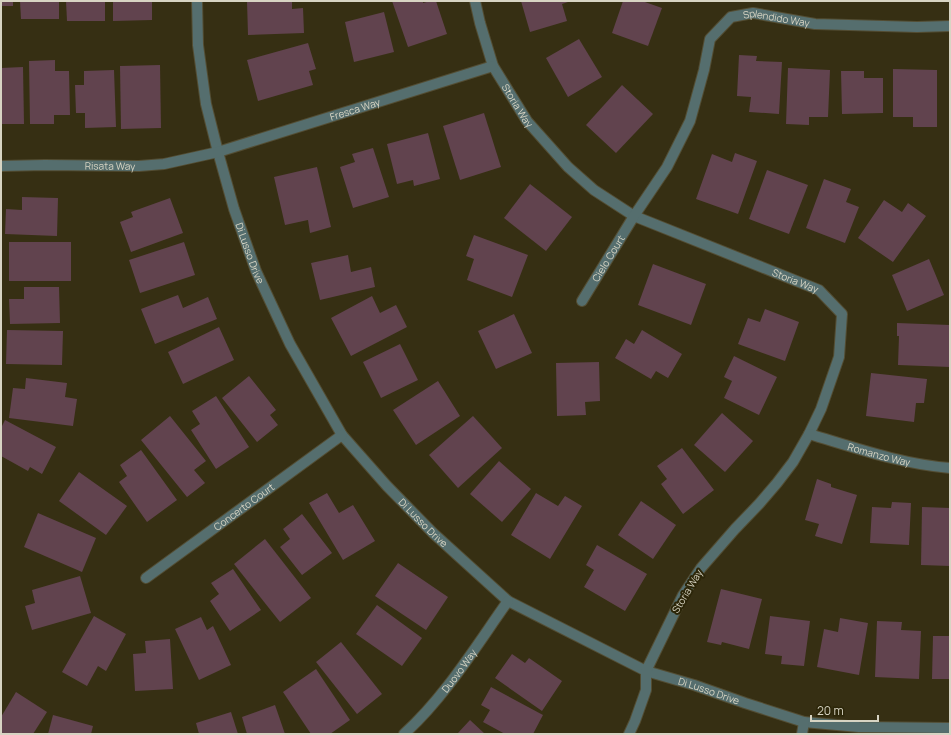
<svg xmlns="http://www.w3.org/2000/svg" width="951" height="735" font-family="Manrope,sans-serif">
	<style>
		.building { fill: #61434e }
		.lines { fill: none; stroke-linecap: round; stroke-linejoin: round }
		.minor-casing { stroke: #534d33; stroke-width: 12 }
		.minor { stroke: #556e6e; stroke-width: 10 }
		.labels { text-anchor: middle; dominant-baseline: central; stroke-width: 4; stroke-linejoin: round; paint-order: stroke }
		.street-label { font-size: 10px; fill: #d7d4c3; stroke: #2c2609 }
	</style>
	<rect width="100%" height="100%" fill="#362f13"/>
	<g class="building">
		<rect x="1" y="1" width="12" height="5"/>
		<path d="M20,1H59V19H21Z"/>
		<path d="M66,1H105V21H67Z"/>
		<path d="M113,1H152V20L113,21Z"/>
		<path d="M247,1H292V9L303,8L304,33L248,35Z"/>
		<path d="M392,1H423V3L430,1H436L447,34L408,47Z"/>
		<path d="M521,1H571L562,4L567,21L530,32Z"/>
		<path d="M623,1H642L662,8L648,46L612,33Z"/>
		<path d="M384,12L394,52L354,62L345,22Z"/>
		<path d="M579,39L602,77L568,97L546,58Z"/>
		<path d="M308,43L316,69L309,71L313,85L258,101L247,60Z"/>
		<path d="M739,55L757,56L756,61L782,62L779,114L749,112L751,97L737,96Z"/>
		<path d="M55,60V71H69L70,115H54V124H30L29,61Z"/>
		<path d="M160,65L161,128L121,129L120,66Z"/>
		<path d="M23,67L24,124H1V68Z"/>
		<path d="M788,68L830,70L828,117H809V125L786,124Z"/>
		<path d="M893,69L937,70V127H913V117H893Z"/>
		<path d="M114,70L116,127L85,128V113H76L75,85H84V71Z"/>
		<path d="M841,71H864V78H883V113L842,114Z"/>
		<path d="M622,85L653,114L616,153L586,125Z"/>
		<path d="M484,113L501,167L460,180L443,126Z"/>
		<path d="M428,133L440,179L414,186L413,180L397,184L387,144Z"/>
		<path d="M373,148L389,197L353,208L340,167L355,162L352,154Z"/>
		<path d="M735,153L757,161L738,214L696,199L712,154L732,162Z"/>
		<path d="M317,167L331,227L310,233L308,220L285,225L274,177Z"/>
		<path d="M767,170L808,185L789,234L749,219Z"/>
		<path d="M824,179L851,189L846,202L859,207L845,243L806,228Z"/>
		<path d="M530,184L572,217L546,251L504,218Z"/>
		<path d="M22,197L58,198L57,236L5,234L6,209L22,210Z"/>
		<path d="M170,198L183,233L131,252L120,222L133,217L131,212Z"/>
		<path d="M884,200L902,212L908,203L926,216L893,262L858,238Z"/>
		<path d="M474,235L528,255L512,297L467,280L474,259L466,256Z"/>
		<rect x="9" y="242" width="62" height="39"/>
		<path d="M184,242L195,275L140,293L129,260Z"/>
		<path d="M348,255L351,272L371,267L375,287L320,300L311,263Z"/>
		<path d="M929,259L944,295L907,311L892,275Z"/>
		<path d="M653,264L706,284L691,325L638,305Z"/>
		<path d="M24,287H59L60,323L10,324L9,299H24Z"/>
		<path d="M178,295L183,308L208,297L217,319L155,344L141,309Z"/>
		<path d="M372,296L380,313L396,305L407,327L351,356L331,318Z"/>
		<path d="M765,309L799,322L785,361L738,344L748,318L760,322Z"/>
		<path d="M514,314L532,353L496,369L478,331Z"/>
		<path d="M897,323L950,325V367L898,365L899,336H897Z"/>
		<path d="M219,327L234,360L183,384L168,352Z"/>
		<path d="M7,330L63,331L62,365L6,364Z"/>
		<path d="M642,330L682,354L668,378L656,371L651,379L615,358L626,339L634,344Z"/>
		<path d="M400,344L418,380L381,398L363,362Z"/>
		<path d="M734,356L777,377L759,415L724,398L732,381L724,377Z"/>
		<path d="M599,362L600,401L585,402L586,415L557,416L556,363Z"/>
		<path d="M871,373L927,379L924,403H916L914,422L866,416Z"/>
		<path d="M249,376L276,410L270,415L278,425L257,442L222,398Z"/>
		<path d="M26,378L67,383L65,397L77,399L73,426L9,418L13,388L25,389Z"/>
		<path d="M438,381L460,416L416,445L393,410Z"/>
		<path d="M216,396L249,447L216,469L191,430L200,424L192,411Z"/>
		<path d="M722,413L753,441L725,472L694,445Z"/>
		<path d="M170,416L206,461L194,470L205,483L187,497L141,440Z"/>
		<path d="M473,416L502,448L458,488L429,455Z"/>
		<path d="M5,420L56,447L42,474L30,467L28,471L1,456V428Z"/>
		<path d="M682,448L714,490L683,514L661,484L667,479L657,466Z"/>
		<path d="M141,450L177,500L147,522L119,482L127,476L120,465Z"/>
		<path d="M499,461L531,489L502,522L470,494Z"/>
		<path d="M79,472L127,506L106,535L59,501Z"/>
		<path d="M817,479L831,484V487L857,495L842,544L815,536L819,524L805,520Z"/>
		<path d="M327,493L339,513L353,505L375,541L343,560L309,503Z"/>
		<path d="M536,493L558,506L565,496L582,506L550,559L511,535Z"/>
		<path d="M641,501L676,525L653,559L618,535Z"/>
		<path d="M892,502L911,503L909,545L870,543L872,507L891,508Z"/>
		<path d="M922,507L950,508V566L921,565Z"/>
		<path d="M38,513L96,538L82,572L24,547Z"/>
		<path d="M302,514L332,553L302,575L280,547L290,539L283,529Z"/>
		<path d="M265,539L311,598L280,622L234,564Z"/>
		<path d="M597,545L647,574L625,611L584,587L594,570L586,565Z"/>
		<path d="M398,563L448,597L426,630L375,596Z"/>
		<path d="M233,569L261,610L230,631L210,601L219,594L211,583Z"/>
		<path d="M80,576L91,613L32,630L25,606L35,603L32,590Z"/>
		<path d="M721,589L762,599L749,649L722,642L721,645L707,642Z"/>
		<path d="M377,605L422,638L402,666L356,634Z"/>
		<path d="M94,616L126,634L106,671L98,666L87,686L62,672Z"/>
		<path d="M770,616L810,621L804,666L781,664L782,656L765,654Z"/>
		<path d="M201,617L207,630L213,626L231,665L199,680L175,629Z"/>
		<path d="M840,618L868,623L859,675L817,667L824,629L838,632Z"/>
		<path d="M877,621L902,622L901,630L921,631L919,679L875,677Z"/>
		<path d="M933,636H950V679H932Z"/>
		<path d="M170,639L173,689L135,691L133,654L146,653L145,641Z"/>
		<path d="M341,642L382,694L357,714L316,662Z"/>
		<path d="M512,654L525,663L529,658L562,681L542,711L495,678Z"/>
		<path d="M316,669L350,720L330,734H311L283,692Z"/>
		<path d="M491,687L543,715L533,734H505L483,722L490,710L481,705Z"/>
		<path d="M16,692L47,712L33,734H1V717Z"/>
		<path d="M275,705L285,734H247L242,717Z"/>
		<path d="M231,712L238,734H199L196,723Z"/>
		<path d="M53,715L93,726L91,734H48Z"/>
		<path d="M470,720L485,734H457Z"/>
	</g>
	<g class="lines">
		<g class="minor-casing">
			<g id="minor">
				<path id="s1" d="M197,1L198,45L206,104L218,152L234,209L256,271L290,344L342,435L387,486L433,533L508,601L646,671L694,685L745,703L804,722L859,727L950,728"/>
				<path id="s2" d="M475,1L480,23L493,66L527,121L568,167L594,190L634,216L819,290L842,314L839,357L821,409L809,434L793,462L777,483L759,504L735,529L701,568L683,595L646,671V690L635,721L629,734"/>
				<path id="s3" d="M1,166L45,165L139,166L164,164L218,152L493,66"/>
				<path id="s4" d="M582,301L634,216L667,167L690,121L704,70L710,39L731,17L753,13L815,24L917,27L950,26"/>
				<path id="s5" d="M809,434C856,448 901,464 950,468"/>
				<path id="s6" d="M146,578L342,435"/>
				<path id="s7" d="M404,734C445,697 476,646 508,601"/>
				<path d="M802,734L804,722"/>
			</g>
		</g>
		<use href="#minor" class="minor"/>
	</g>
	<g class="labels">
		<g class="street-label">
			<text stroke="none"><textPath href="#s4" startOffset="371">Splendido Way</textPath></text>
			<text stroke="none"><textPath href="#s2" startOffset="114">Storia Way</textPath></text>
			<text stroke="none"><textPath href="#s3" startOffset="362">Fresca Way</textPath></text>
			<text stroke="none"><textPath href="#s3" startOffset="109">Risata Way</textPath></text>
			<text stroke="none"><textPath href="#s1" startOffset="259">Di Lusso Drive</textPath></text>
			<text stroke="none"><textPath href="#s4" startOffset="50">Cielo Court</textPath></text>
			<text stroke="none"><textPath href="#s2" startOffset="450">Storia Way</textPath></text>
			<text stroke="none"><textPath href="#s5" startOffset="73">Romanzo Way</textPath></text>
			<text stroke="none"><textPath href="#s6" startOffset="121">Concerto Court</textPath></text>
			<text stroke="none"><textPath href="#s1" startOffset="583">Di Lusso Drive</textPath></text>
			<text transform="translate(687 591) rotate(-59)">Storia Way</text>
			<text stroke="none"><textPath href="#s7" startOffset="84">Duovo Way</textPath></text>
			<text stroke="none"><textPath href="#s1" startOffset="919">Di Lusso Drive</textPath></text>
		</g>
	</g>
	<rect width="951" height="735" fill="none" stroke="#d7d4c3" stroke-width="4"/>
	<path d="M811 715v6h67v-6" fill="none" stroke="#d7d4c3" stroke-width="2"/>
	<text x="817" y="715" font-size="12" fill="#d7d4c3" stroke="#2c2609" stroke-width="3" paint-order="stroke">20 m</text>
</svg>
